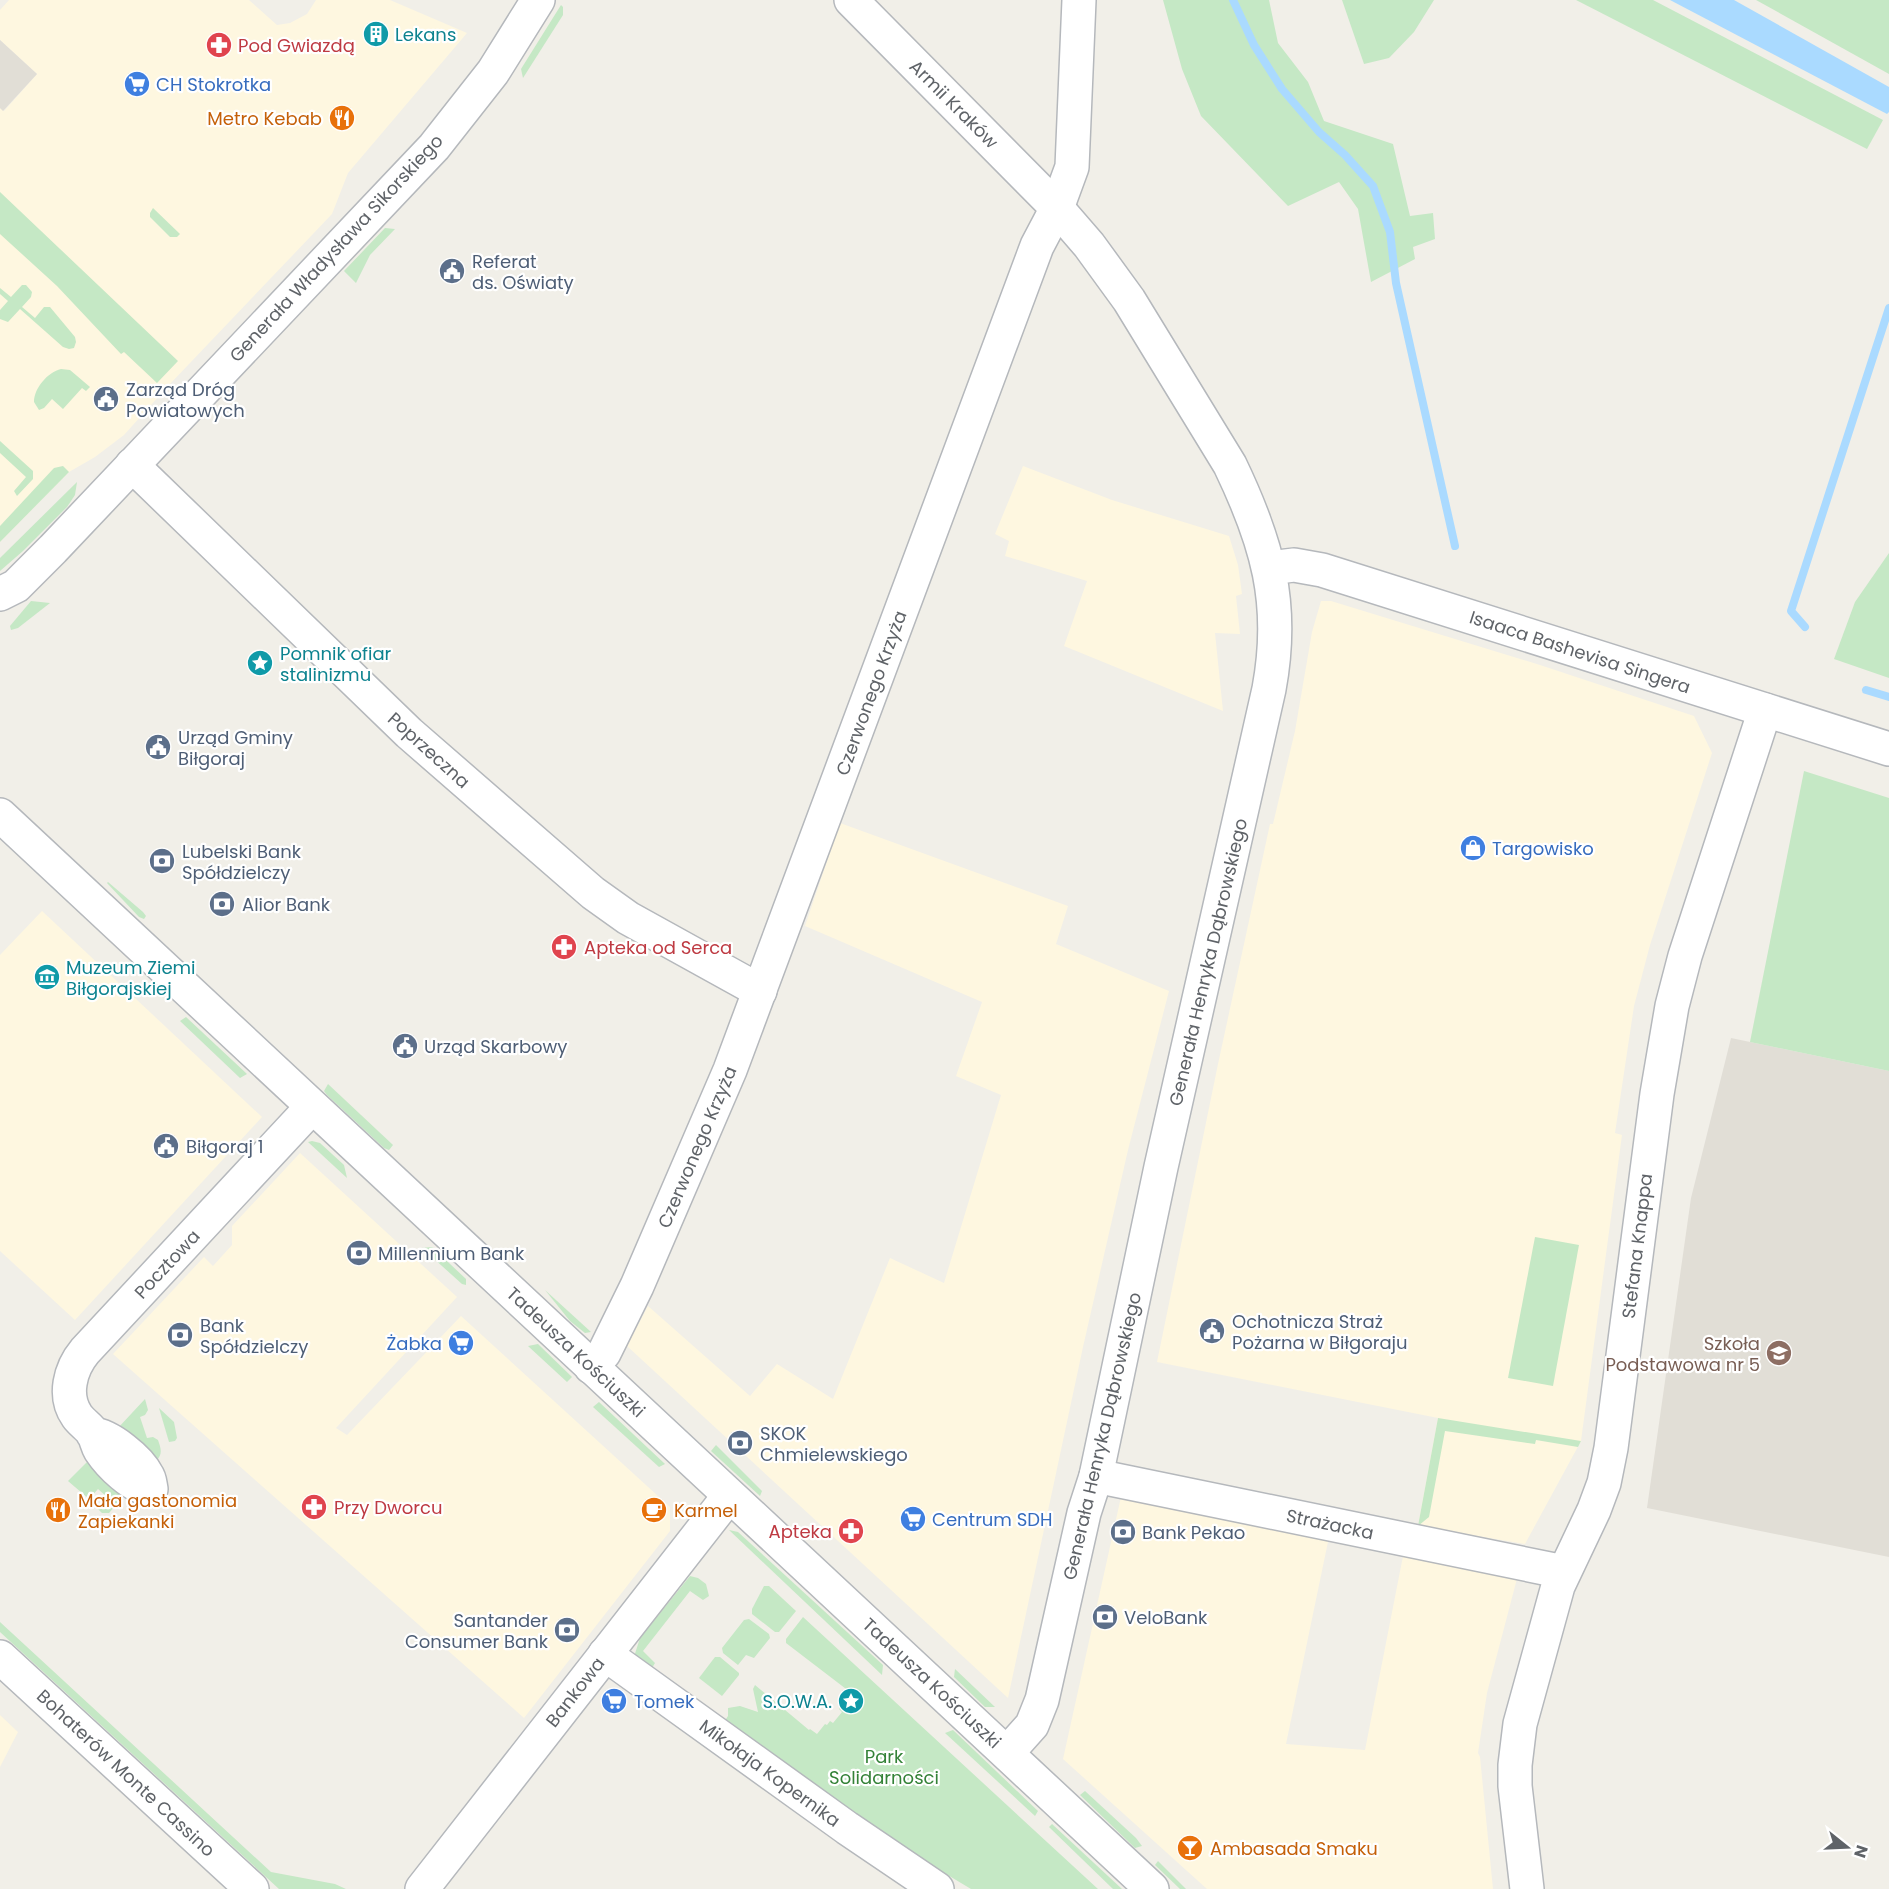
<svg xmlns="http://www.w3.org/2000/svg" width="1889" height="1889" font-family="Poppins,sans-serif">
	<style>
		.commercial { fill: #fef7e0 }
		.education { fill: #e1ded6 }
		.green { fill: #c5e8c5 }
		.water { fill: #aadaff }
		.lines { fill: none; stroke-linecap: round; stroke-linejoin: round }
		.stream { stroke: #aadaff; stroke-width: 8 }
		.minor-casing { stroke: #b5b8bc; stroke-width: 36 }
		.minor { stroke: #fff; stroke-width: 33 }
		.labels { text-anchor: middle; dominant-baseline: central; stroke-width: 4.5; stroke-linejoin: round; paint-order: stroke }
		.culture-label { font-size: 18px; fill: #0d838f; stroke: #fff; text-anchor: start }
		.health-label { font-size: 18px; fill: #be3a42; stroke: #fff; text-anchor: start }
		.shop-label { font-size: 18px; fill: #366cbe; stroke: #fff; text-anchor: start }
		.street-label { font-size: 18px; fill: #5f6368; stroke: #fff }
		.food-label { font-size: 18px; fill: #c56008; stroke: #fff; text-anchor: start }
		.service-label { font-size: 18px; fill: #4e5e75; stroke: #fff; text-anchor: start }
		.education-label { font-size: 18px; fill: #785e54; stroke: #fff; text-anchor: end }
		.park-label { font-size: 18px; fill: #348238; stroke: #fff }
	</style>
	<rect width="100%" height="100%" fill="#f1efe8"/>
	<g class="commercial">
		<path d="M9,0H249L277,25L290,23L307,14L316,0H390L467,33L348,173L332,214L169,385L124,435L95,457L69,472L0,542V108L4,111L37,74L0,40V10Z"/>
		<path d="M1023,466L1112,500L1229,536L1238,565L1242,594L1236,596L1240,634L1215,633L1223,711L1064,646L1087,581L1005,556L1009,541L995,534Z"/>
		<path d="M1321,601H1331L1540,665L1694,716L1712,753L1650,945L1634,1006L1615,1133L1622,1135L1581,1441L1525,1544L1418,1526L1438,1418L1157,1362L1218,1064L1270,824H1273L1295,731L1312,632Z"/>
		<path d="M840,823L1068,906L1056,944L1169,991L1128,1150L1083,1347L1008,1698L627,1346L648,1306L750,1396L777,1364L833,1399L890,1258L944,1283L1001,1095L956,1076L982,1002L805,926Z"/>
		<path d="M42,911L262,1117L75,1320L0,1251V955Z"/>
		<path d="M300,1153L457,1297L336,1428L347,1435L461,1316L670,1507V1531L524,1718L113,1354L204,1257L213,1266L232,1245V1226Z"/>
		<path d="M1121,1497L1329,1537L1286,1744L1365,1750L1404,1551L1519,1571L1487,1693L1478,1753L1480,1757L1493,1889H1207L1063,1759Z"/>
		<path d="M0,1715L18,1732L0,1767Z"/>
	</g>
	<g class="education">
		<path d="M0,40L37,74L3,111L0,108Z"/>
		<path d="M1731,1038L1889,1071V1557L1647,1508L1691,1198Z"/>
	</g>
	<g class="green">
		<path d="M1163,0H1269L1278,43L1308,82L1324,121L1393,144L1410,216L1433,213L1435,239L1413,247L1415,259L1371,282L1358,209L1339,182L1288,206L1201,116L1182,69Z"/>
		<path d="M1342,0H1434L1414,32L1389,58L1364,64Z"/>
		<path d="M1576,0H1653L1883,120L1867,149Z"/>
		<path d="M1756,0H1889V74Z"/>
		<path d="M561,5L563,7V15L523,78L521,69Z"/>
		<path d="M0,192L178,361L157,383L124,352L121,354L57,286L0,234Z"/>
		<path d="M153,208L180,234L177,237H170L150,217V213Z"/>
		<path d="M385,228L395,229L370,255L356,283L344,271Z"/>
		<path d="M22,285H26L32,292L31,297L22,307L35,318L44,307H50L75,337L76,342L74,348L69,349L63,347L20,309L8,322L0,319V310L8,301L0,294V288L11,297Z"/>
		<path d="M61,369L70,370L90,387L86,391L82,388L63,409L52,399L44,408L39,410L34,402C34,388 48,372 61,369Z"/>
		<path d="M0,441L33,471V479L17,496L14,491L26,477L0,453Z"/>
		<path d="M63,466L69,472L0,542V526L54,468Z"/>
		<path d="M77,482L75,495L67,507L23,551L0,571V558Z"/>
		<path d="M1889,553V678L1834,659L1855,602Z"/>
		<path d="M31,601L50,603L18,628L11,630L10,626Z"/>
		<path d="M1804,771L1889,798V1071L1750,1042Z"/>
		<path d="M108,882L143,912L146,916L144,919L139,917L107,883Z"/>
		<path d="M186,1017L247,1074L240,1078L180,1021Z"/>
		<path d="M328,1084L393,1145L389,1150L384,1148L327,1095L324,1091Z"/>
		<path d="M312,1141L320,1143L344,1165L347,1178L308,1142Z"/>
		<path d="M1535,1237L1579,1245L1553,1386L1508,1378Z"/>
		<path d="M432,1247L466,1279V1285L462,1284L422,1248Z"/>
		<path d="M545,1290L591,1332L585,1333L570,1321Z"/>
		<path d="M538,1344L572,1377L567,1382L528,1346Z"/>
		<path d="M145,1399L148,1410L145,1415L140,1417L147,1438L153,1437L158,1440C161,1449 163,1454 156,1461L118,1428Z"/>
		<path d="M599,1402L665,1464L659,1467L593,1407Z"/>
		<path d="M159,1408L174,1422L177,1438L175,1441L169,1442Z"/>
		<path d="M1438,1418L1581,1441L1578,1447L1536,1440L1535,1444L1445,1431L1429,1517L1418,1526Z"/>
		<path d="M716,1445L762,1491L760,1496L711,1451Z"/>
		<path d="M88,1461L124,1496L109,1513H102L97,1508L107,1497L98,1489L89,1499L68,1481Z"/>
		<path d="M729,1530L738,1532L883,1665L882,1675Z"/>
		<path d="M690,1576L698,1578L706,1584L709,1596L703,1600L690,1591L643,1651L655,1663L652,1668L632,1663L640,1638Z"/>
		<path d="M764,1586H769L796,1611L779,1632H775L752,1614V1609Z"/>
		<path d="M803,1617L1098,1889H971L936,1868L924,1872L906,1849L790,1767L722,1725L728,1716V1708L740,1706L758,1712L753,1689L755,1685L809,1730L810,1729L817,1734L825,1724L827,1725L830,1721L833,1723L842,1712L839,1709L850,1692L786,1643V1639Z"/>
		<path d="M749,1619L769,1634L770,1638L754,1658L746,1655L738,1665L723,1653L722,1648L744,1620Z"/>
		<path d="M0,1622L271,1872L335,1884L346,1889H279L0,1632Z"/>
		<path d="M715,1657H720L739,1673V1675L722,1696L699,1678Z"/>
		<path d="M955,1669L995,1707H985L954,1677Z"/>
		<path d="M953,1730L1038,1811L1035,1816L945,1733Z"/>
		<path d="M1085,1791L1136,1838L1142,1846L1135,1848L1080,1795Z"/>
		<path d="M1052,1824L1122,1889H1113L1049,1827Z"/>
		<path d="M1158,1861L1186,1889H1180L1155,1865Z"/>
	</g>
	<path class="water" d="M1670,0H1734L1889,87V112L1887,114Z"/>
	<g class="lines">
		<g class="stream">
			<path d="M1233,0L1254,45L1282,89L1319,132L1345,155L1373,186L1390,232L1396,283L1455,546"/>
			<path d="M1805,627L1791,611L1889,308"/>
			<path d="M1866,690L1889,697"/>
		</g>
		<g class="minor-casing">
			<g id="minor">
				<path d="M851,0L1057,208L1089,245L1129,300L1230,465C1267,542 1285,603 1269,689L1161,1167L1096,1476L1084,1513L1042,1700L1032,1725L1007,1753"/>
				<path d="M132,465L409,733L593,893L628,918L760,991"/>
				<path d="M1269,568L1294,565L1322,570L1889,749"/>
				<path d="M0,594L16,586L53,549L434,147L493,72L538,0"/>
				<path d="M0,815L1152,1889"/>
				<path d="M591,1367L604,1353L637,1286L730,1070L1037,246L1057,208L1072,167L1079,0"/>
				<path d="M93,1434C110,1436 139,1459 147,1475C150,1479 150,1484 151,1489C133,1488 110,1465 100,1450C97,1445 96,1438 93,1433C89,1427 81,1422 77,1416C63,1396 70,1369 85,1351L312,1107"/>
				<path d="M1096,1476L1564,1572"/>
				<path d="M605,1654L847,1828L937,1889"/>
				<path d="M0,1657L252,1889"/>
				<path d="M422,1889L729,1496"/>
				<path d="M1527,1889L1515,1786V1765L1520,1724L1558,1586L1594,1510L1604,1483L1611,1448L1657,1094L1672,1006L1685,956L1765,710"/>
			</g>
		</g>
		<use href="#minor" class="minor"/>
	</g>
	<defs>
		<g id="building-disc" transform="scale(1.35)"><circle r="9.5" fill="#0f9aa8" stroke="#fff"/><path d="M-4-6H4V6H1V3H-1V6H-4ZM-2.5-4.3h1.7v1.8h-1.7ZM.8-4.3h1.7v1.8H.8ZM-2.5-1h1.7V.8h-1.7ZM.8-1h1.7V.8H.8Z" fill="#fff"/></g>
		<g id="pharmacy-disc" transform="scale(1.35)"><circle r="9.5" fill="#e0444e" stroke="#fff"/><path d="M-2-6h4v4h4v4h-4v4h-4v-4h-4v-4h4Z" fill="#fff"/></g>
		<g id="supermarket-disc" transform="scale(1.35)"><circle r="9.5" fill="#3f7fe0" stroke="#fff"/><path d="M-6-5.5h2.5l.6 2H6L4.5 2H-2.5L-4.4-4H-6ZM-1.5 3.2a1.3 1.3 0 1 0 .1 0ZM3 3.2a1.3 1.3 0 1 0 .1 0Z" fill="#fff"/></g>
		<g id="restaurant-disc" transform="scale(1.35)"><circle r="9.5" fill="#e8710a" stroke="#fff"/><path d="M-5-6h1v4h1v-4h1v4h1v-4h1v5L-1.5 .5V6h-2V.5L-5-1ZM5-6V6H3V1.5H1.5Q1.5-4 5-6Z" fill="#fff"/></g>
		<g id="civic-disc" transform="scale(1.35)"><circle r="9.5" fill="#5c6f8a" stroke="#fff"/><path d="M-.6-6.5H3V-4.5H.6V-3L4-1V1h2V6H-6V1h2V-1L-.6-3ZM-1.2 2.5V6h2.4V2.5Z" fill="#fff"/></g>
		<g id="sight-disc" transform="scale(1.35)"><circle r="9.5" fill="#0f9aa8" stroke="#fff"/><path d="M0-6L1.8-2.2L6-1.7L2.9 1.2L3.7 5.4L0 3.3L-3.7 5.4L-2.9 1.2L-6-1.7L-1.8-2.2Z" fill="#fff"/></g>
		<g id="shop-disc" transform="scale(1.35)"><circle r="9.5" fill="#3f7fe0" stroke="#fff"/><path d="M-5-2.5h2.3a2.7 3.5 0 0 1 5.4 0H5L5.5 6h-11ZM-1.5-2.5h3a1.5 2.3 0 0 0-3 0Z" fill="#fff"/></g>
		<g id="bank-disc" transform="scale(1.35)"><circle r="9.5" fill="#5c6f8a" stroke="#fff"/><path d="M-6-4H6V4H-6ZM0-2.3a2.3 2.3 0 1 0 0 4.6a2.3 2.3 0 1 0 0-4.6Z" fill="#fff"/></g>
		<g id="museum-disc" transform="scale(1.35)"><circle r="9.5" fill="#0f9aa8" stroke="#fff"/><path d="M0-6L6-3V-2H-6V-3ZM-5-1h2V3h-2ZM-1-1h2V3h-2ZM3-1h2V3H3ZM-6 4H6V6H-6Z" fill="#fff"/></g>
		<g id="school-disc" transform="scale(1.35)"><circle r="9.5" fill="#8d6e63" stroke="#fff"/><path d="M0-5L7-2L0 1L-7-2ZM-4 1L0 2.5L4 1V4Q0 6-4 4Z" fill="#fff"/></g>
		<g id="cafe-disc" transform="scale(1.35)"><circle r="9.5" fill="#e8710a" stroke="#fff"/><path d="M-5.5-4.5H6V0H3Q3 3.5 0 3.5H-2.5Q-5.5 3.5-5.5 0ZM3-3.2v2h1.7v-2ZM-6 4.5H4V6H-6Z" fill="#fff"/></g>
		<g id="bar-disc" transform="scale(1.35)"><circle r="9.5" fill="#e8710a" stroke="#fff"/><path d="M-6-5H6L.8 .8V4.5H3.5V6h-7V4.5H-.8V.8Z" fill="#fff"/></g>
	</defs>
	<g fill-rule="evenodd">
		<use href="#building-disc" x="376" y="34"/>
		<use href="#pharmacy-disc" x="219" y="45"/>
		<use href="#supermarket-disc" x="137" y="84"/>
		<use href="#restaurant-disc" x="342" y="118"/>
		<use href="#civic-disc" x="452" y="271"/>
		<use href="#civic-disc" x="106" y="399"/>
		<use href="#sight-disc" x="260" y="663"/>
		<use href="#civic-disc" x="158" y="747"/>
		<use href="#shop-disc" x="1473" y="848"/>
		<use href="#bank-disc" x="162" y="861"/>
		<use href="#bank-disc" x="222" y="904"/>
		<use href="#pharmacy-disc" x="564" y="947"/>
		<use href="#museum-disc" x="47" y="977"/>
		<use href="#civic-disc" x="405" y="1046"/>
		<use href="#civic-disc" x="166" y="1146"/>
		<use href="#bank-disc" x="359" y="1253"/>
		<use href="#civic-disc" x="1212" y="1331"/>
		<use href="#bank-disc" x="180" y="1335"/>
		<use href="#supermarket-disc" x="461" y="1343"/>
		<use href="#school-disc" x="1779" y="1353"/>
		<use href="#bank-disc" x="740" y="1443"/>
		<use href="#pharmacy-disc" x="314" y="1507"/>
		<use href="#restaurant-disc" x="58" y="1510"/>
		<use href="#cafe-disc" x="654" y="1510"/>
		<use href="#supermarket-disc" x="913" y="1519"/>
		<use href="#pharmacy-disc" x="851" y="1531"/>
		<use href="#bank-disc" x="1123" y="1532"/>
		<use href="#bank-disc" x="1105" y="1617"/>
		<use href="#bank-disc" x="567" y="1630"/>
		<use href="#supermarket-disc" x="614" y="1701"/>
		<use href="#sight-disc" x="851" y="1701"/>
		<use href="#bar-disc" x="1190" y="1848"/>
	</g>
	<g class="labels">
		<g class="culture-label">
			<text x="395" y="34">Lekans</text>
			<text x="280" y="653">Pomnik ofiar<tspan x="280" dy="21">stalinizmu</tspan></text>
			<text x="66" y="967">Muzeum Ziemi<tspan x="66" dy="21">Biłgorajskiej</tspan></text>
			<text x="832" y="1701" text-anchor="end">S.O.W.A.</text>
		</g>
		<g class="health-label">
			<text x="238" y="45">Pod Gwiazdą</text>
			<text x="584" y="947">Apteka od Serca</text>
			<text x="334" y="1507">Przy Dworcu</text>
			<text x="832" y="1531" text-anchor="end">Apteka</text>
		</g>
		<g class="shop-label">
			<text x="156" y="84">CH Stokrotka</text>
			<text x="1492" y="848">Targowisko</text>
			<text x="442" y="1343" text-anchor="end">Żabka</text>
			<text x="932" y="1519">Centrum SDH</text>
			<text x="634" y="1701">Tomek</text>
		</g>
		<g class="street-label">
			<text transform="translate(954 104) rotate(45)">Armii Kraków</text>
			<text transform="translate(336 248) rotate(-47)">Generała Władysława Sikorskiego</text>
			<text transform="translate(1580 652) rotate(18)">Isaaca Bashevisa Singera</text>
			<text transform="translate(871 693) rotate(-70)">Czerwonego Krzyża</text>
			<text transform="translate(429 750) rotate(42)">Poprzeczna</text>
			<text transform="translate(1208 962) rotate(-77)">Generała Henryka Dąbrowskiego</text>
			<text transform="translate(697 1147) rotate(-67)">Czerwonego Krzyża</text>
			<text transform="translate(1637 1246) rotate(-83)">Stefana Knappa</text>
			<text transform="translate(167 1264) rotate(-47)">Pocztowa</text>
			<text transform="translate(576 1352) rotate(43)">Tadeusza Kościuszki</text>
			<text transform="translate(1102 1436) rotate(-77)">Generała Henryka Dąbrowskiego</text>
			<text transform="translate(1330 1524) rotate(12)">Strażacka</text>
			<text transform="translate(932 1683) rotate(43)">Tadeusza Kościuszki</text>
			<text transform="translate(575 1692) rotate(-52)">Bankowa</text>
			<text transform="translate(126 1773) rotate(43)">Bohaterów Monte Cassino</text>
			<text transform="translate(770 1773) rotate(36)">Mikołaja Kopernika</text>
		</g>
		<g class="food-label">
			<text x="322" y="118" text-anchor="end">Metro Kebab</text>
			<text x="78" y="1500">Mała gastonomia<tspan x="78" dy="21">Zapiekanki</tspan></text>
			<text x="674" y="1510">Karmel</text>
			<text x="1210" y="1848">Ambasada Smaku</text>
		</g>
		<g class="service-label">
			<text x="472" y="261">Referat<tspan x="472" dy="21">ds. Oświaty</tspan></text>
			<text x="126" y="389">Zarząd Dróg<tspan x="126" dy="21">Powiatowych</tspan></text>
			<text x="178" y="737">Urząd Gminy<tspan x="178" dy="21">Biłgoraj</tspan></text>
			<text x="182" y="851">Lubelski Bank<tspan x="182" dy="21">Spółdzielczy</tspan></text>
			<text x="242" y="904">Alior Bank</text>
			<text x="424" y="1046">Urząd Skarbowy</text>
			<text x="186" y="1146">Biłgoraj 1</text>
			<text x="378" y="1253">Millennium Bank</text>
			<text x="1232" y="1321">Ochotnicza Straż<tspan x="1232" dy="21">Pożarna w Biłgoraju</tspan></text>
			<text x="200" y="1325">Bank<tspan x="200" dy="21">Spółdzielczy</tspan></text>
			<text x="760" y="1433">SKOK<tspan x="760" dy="21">Chmielewskiego</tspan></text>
			<text x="1142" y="1532">Bank Pekao</text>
			<text x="1124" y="1617">VeloBank</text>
			<text x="548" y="1620" text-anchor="end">Santander<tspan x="548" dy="21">Consumer Bank</tspan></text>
		</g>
		<g class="education-label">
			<text x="1760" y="1343">Szkoła<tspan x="1760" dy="21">Podstawowa nr 5</tspan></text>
		</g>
		<g class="park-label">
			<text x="884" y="1756">Park<tspan x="884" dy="21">Solidarności</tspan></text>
		</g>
	</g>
	<g transform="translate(1847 1847) rotate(108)" stroke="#ffffff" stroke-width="4.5" paint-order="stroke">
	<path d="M0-4.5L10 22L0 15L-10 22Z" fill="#5f6368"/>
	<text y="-9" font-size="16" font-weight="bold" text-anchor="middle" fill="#5f6368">N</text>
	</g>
</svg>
